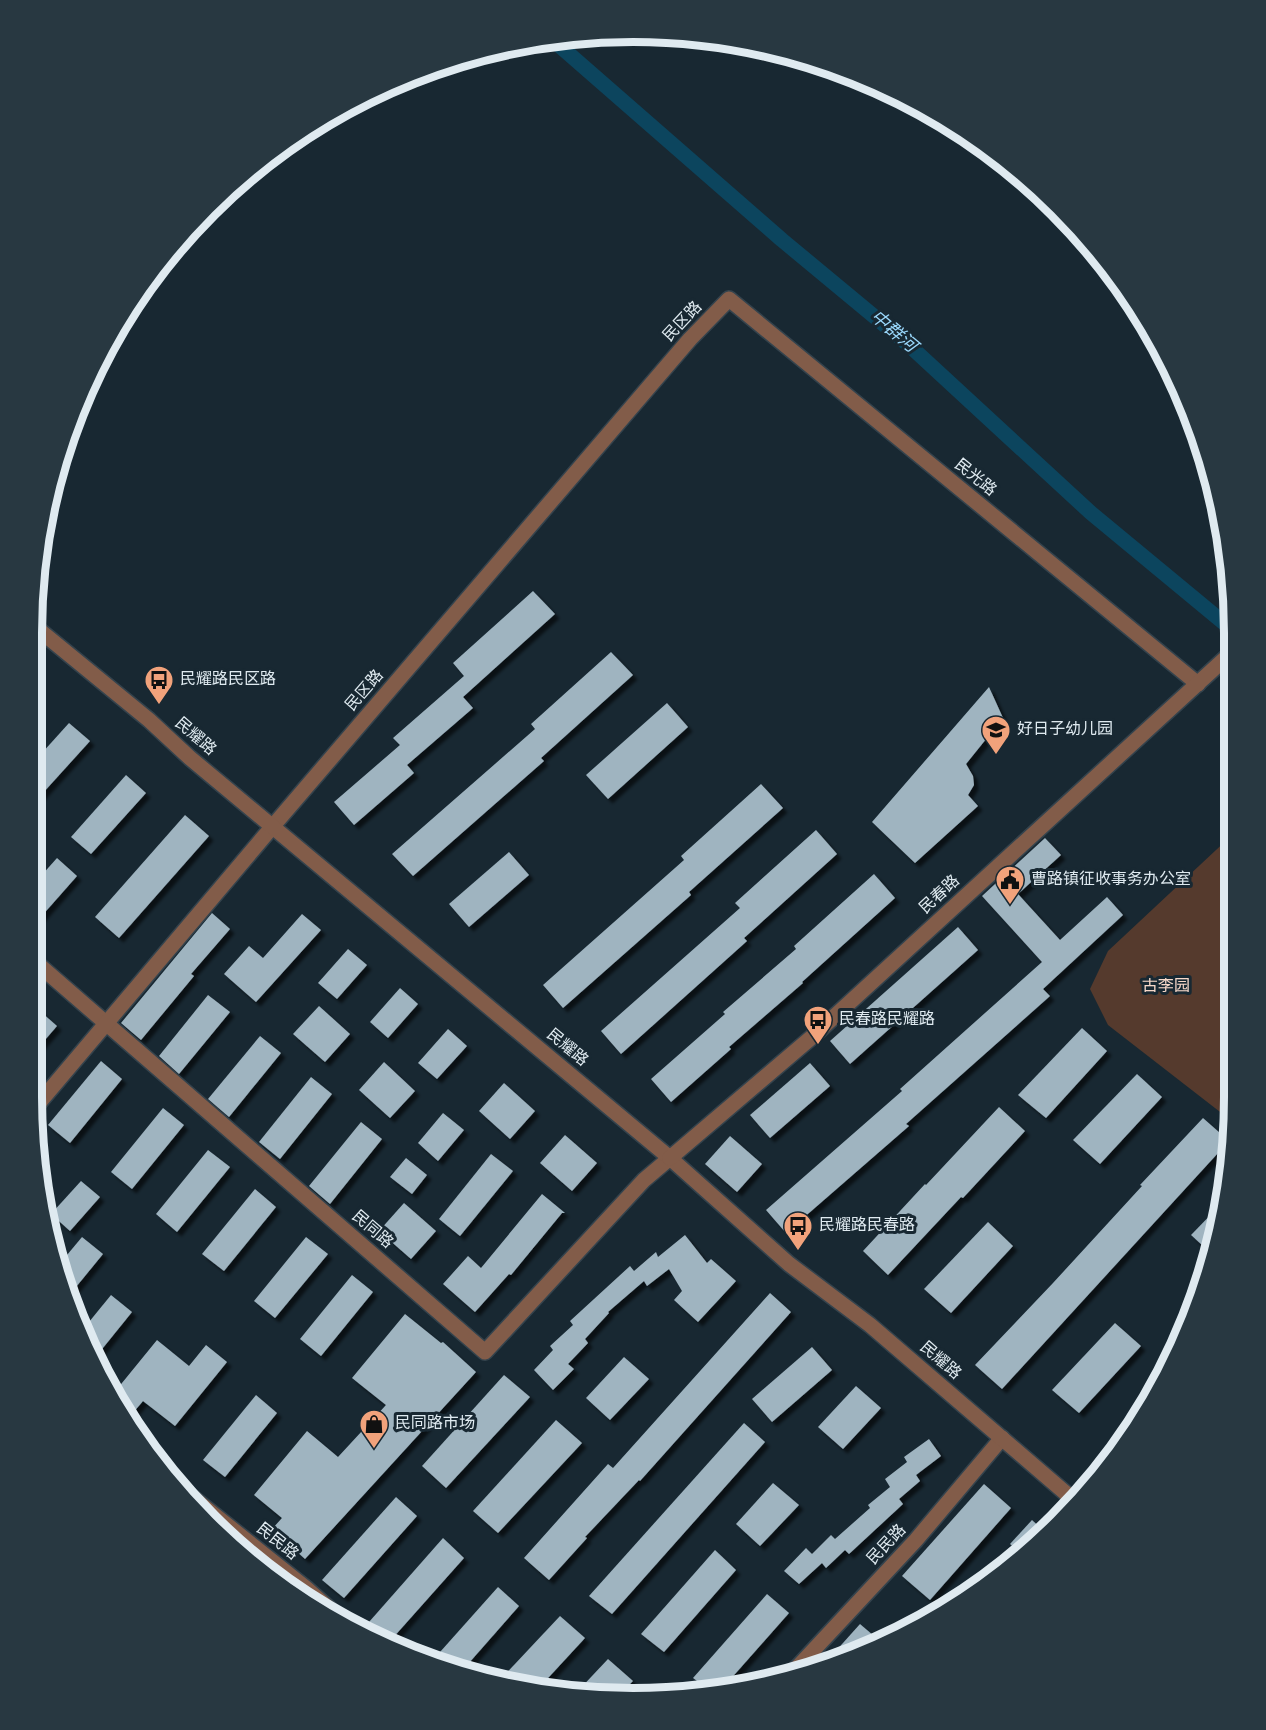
<svg xmlns="http://www.w3.org/2000/svg" width="1266" height="1730" font-family="Overpass,'Noto Sans SC',sans-serif">
	<style>
		.green { fill: #553a2d }
		.lines { fill: none; stroke-linecap: round; stroke-linejoin: round }
		.canal { stroke: #0c455e; stroke-width: 15 }
		.building { fill: #9fb4c0; filter: url(#shadow) }
		.minor-casing { stroke: #34434d; stroke-width: 18 }
		.tertiary-casing { stroke: #34434d; stroke-width: 18 }
		.minor { stroke: #825c49; stroke-width: 15 }
		.tertiary { stroke: #825c49; stroke-width: 15 }
		.labels { text-anchor: middle; dominant-baseline: central; stroke-width: 6; stroke-linejoin: round; paint-order: stroke }
		.street-label { font-size: 16px; fill: #dfeaf0; stroke: #182832 }
		.poi-label { font-size: 16px; fill: #dfeaf0; stroke: #182832; text-anchor: start }
		.park-label { font-size: 16px; fill: #f7d8c9; stroke: #182832 }
		.water-label { font-size: 18px; font-style: italic; fill: #9ad8fc; stroke: #182832 }
		.rim { fill: none; stroke: #dfeaf0; stroke-width: 8 }
	</style>
	<defs>
		<filter id="shadow"><feDropShadow dx="4.5" dy="4.5" stdDeviation="1.5" flood-color="#0009"/></filter>
	</defs>
	<rect width="100%" height="100%" fill="#182832"/>
	<path class="green" d="M1231,836L1233,1122L1108,1025L1090,989L1108,951Z"/>
	<g class="lines">
		<path class="canal" d="M553,40L782,240L911,347L1091,513L1230,628"/>
	</g>
	<g class="building">
		<path d="M533,591L555,614L463,697L473,708L407,765L414,773L354,825L334,802L400,745L393,738L464,676L453,663Z"/>
		<path d="M611,652L633,675L541,758L544,761L413,876L392,854L535,729L531,724Z"/>
		<path d="M989,687L1003,718L966,764L973,776L974,785L968,795L978,806L915,863L872,822Z"/>
		<path d="M667,703L688,727L608,799L586,775Z"/>
		<path d="M69,723L90,741L32,805V764Z"/>
		<path d="M126,775L146,793L91,854L71,837Z"/>
		<path d="M761,784L783,808L689,892L691,895L563,1008L543,985L684,860L681,856Z"/>
		<path d="M185,815L209,836L119,938L95,917Z"/>
		<path d="M816,830L837,854L744,938L747,941L621,1054L601,1031L740,908L735,903Z"/>
		<path d="M1045,838L1061,855L1018,894L1060,940L1107,897L1123,915L1043,989L1050,996L906,1124L909,1126L786,1233L766,1210L902,1091L900,1089L1042,962L982,896Z"/>
		<path d="M509,852L529,875L469,927L449,904Z"/>
		<path d="M57,858L77,876L32,927V886Z"/>
		<path d="M874,874L895,898L802,982L803,983L729,1047L731,1049L671,1102L651,1079L725,1014L723,1012L796,949L794,946Z"/>
		<path d="M212,913L230,929L191,974L194,976L141,1040L121,1023Z"/>
		<path d="M302,914L321,930L256,1002L224,974L249,946L263,958Z"/>
		<path d="M958,927L978,950L850,1064L830,1041Z"/>
		<path d="M348,949L367,965L337,999L318,983Z"/>
		<path d="M400,988L418,1004L388,1038L370,1022Z"/>
		<path d="M208,995L230,1012L179,1074L159,1056Z"/>
		<path d="M32,1004L57,1026L32,1055Z"/>
		<path d="M319,1006L350,1034L325,1062L293,1034Z"/>
		<path d="M1082,1028L1107,1051L1046,1118L1018,1095Z"/>
		<path d="M448,1029L467,1046L437,1079L418,1063Z"/>
		<path d="M260,1036L281,1053L229,1117L208,1099Z"/>
		<path d="M101,1061L122,1079L70,1143L48,1125Z"/>
		<path d="M384,1062L415,1091L390,1118L359,1090Z"/>
		<path d="M810,1063L830,1086L770,1138L750,1115Z"/>
		<path d="M1137,1074L1162,1097L1100,1164L1073,1140Z"/>
		<path d="M311,1077L332,1094L280,1159L259,1142Z"/>
		<path d="M504,1083L535,1111L510,1139L479,1111Z"/>
		<path d="M999,1107L1025,1131L963,1198L961,1197L888,1275L863,1251L925,1184L926,1185Z"/>
		<path d="M163,1108L184,1125L132,1189L111,1172Z"/>
		<path d="M443,1113L464,1130L438,1161L418,1143Z"/>
		<path d="M1203,1118L1229,1141L1002,1389L975,1365L1053,1283L1142,1186L1140,1185Z"/>
		<path d="M361,1122L382,1139L330,1204L309,1186Z"/>
		<path d="M565,1135L597,1163L572,1191L540,1163Z"/>
		<path d="M730,1136L762,1164L737,1192L705,1164Z"/>
		<path d="M208,1150L230,1167L177,1232L156,1214Z"/>
		<path d="M491,1154L513,1171L460,1236L439,1219Z"/>
		<path d="M406,1158L427,1175L412,1194L390,1177Z"/>
		<path d="M81,1181L100,1197L70,1231L51,1214Z"/>
		<path d="M255,1189L276,1207L224,1271L202,1254Z"/>
		<path d="M542,1194L565,1213H562L511,1275L509,1274L475,1312L443,1284L468,1256L481,1268Z"/>
		<path d="M404,1203L436,1231L411,1259L379,1231Z"/>
		<path d="M1222,1203L1214,1253L1213,1255L1191,1235Z"/>
		<path d="M988,1222L1013,1246L951,1313L924,1289Z"/>
		<path d="M685,1235L707,1263L711,1259L736,1281L698,1322L674,1300L682,1291L669,1269L647,1286L644,1281L608,1312L609,1313L585,1339L588,1343L568,1364L574,1369L553,1390L534,1370L553,1350L550,1346L573,1325L570,1321L630,1266L634,1271L656,1252L658,1257Z"/>
		<path d="M82,1237L103,1254L67,1298L57,1267Z"/>
		<path d="M306,1237L328,1254L275,1318L254,1301Z"/>
		<path d="M352,1275L373,1292L321,1356L300,1339Z"/>
		<path d="M770,1293L791,1312L640,1481L639,1480L585,1537L587,1538L549,1580L524,1558L608,1464L613,1468Z"/>
		<path d="M111,1295L132,1312L94,1359L80,1333Z"/>
		<path d="M405,1314L441,1343L443,1342L476,1372L305,1559L272,1529L282,1518L254,1495L307,1431L338,1457L386,1405L352,1378Z"/>
		<path d="M1115,1323L1141,1346L1079,1413L1052,1390Z"/>
		<path d="M157,1340L189,1366L206,1345L227,1362L175,1426L143,1401L127,1420L113,1394Z"/>
		<path d="M812,1347L832,1370L772,1422L752,1399Z"/>
		<path d="M624,1357L649,1379L610,1420L586,1398Z"/>
		<path d="M504,1375L530,1397L446,1488L422,1466Z"/>
		<path d="M856,1386L881,1408L843,1449L818,1427Z"/>
		<path d="M256,1395L277,1413L225,1477L203,1460Z"/>
		<path d="M556,1420L582,1443L498,1533L473,1511Z"/>
		<path d="M744,1423L765,1442L612,1614L589,1596Z"/>
		<path d="M929,1439L941,1456L916,1475L920,1481L899,1499L903,1504L849,1554L845,1550L826,1568L822,1563L799,1584L784,1571L806,1548L812,1554L831,1535L835,1539L870,1508L868,1505L890,1487L885,1479L907,1462L904,1457Z"/>
		<path d="M773,1483L799,1505L760,1546L736,1524Z"/>
		<path d="M984,1484L1011,1508L930,1600L902,1576Z"/>
		<path d="M396,1497L417,1516L344,1598L322,1580Z"/>
		<path d="M1032,1520L1045,1532L1021,1554L1010,1544Z"/>
		<path d="M443,1538L464,1558L391,1640L369,1622Z"/>
		<path d="M715,1550L736,1570L664,1652L641,1634Z"/>
		<path d="M498,1587L519,1606L461,1672L432,1661Z"/>
		<path d="M767,1594L789,1613L720,1691L713,1693L693,1678Z"/>
		<path d="M560,1616L585,1638L537,1690L498,1682Z"/>
		<path d="M860,1624L881,1642L864,1653L825,1663Z"/>
		<path d="M608,1659L633,1681L621,1693H576Z"/>
	</g>
	<g class="lines">
		<g class="minor-casing">
			<g id="minor">
				<path d="M32,959L485,1352L644,1180L670,1158"/>
				<path d="M33,1110L273,826L690,339L729,299L1198,684"/>
				<path d="M187,1493L306,1588L342,1620"/>
				<path d="M794,1671L916,1540L1002,1438"/>
			</g>
		</g>
		<g class="tertiary-casing">
			<g id="tertiary">
				<path d="M33,625L149,720L190,758L670,1158L789,1264L870,1325L1076,1502"/>
				<path d="M670,1158L812,1037L1230,654"/>
			</g>
		</g>
		<use href="#minor" class="minor"/>
		<use href="#tertiary" class="tertiary"/>
	</g>
	<defs>
		<g id="bus-pin" transform="scale(1.5)"><path d="M0 17L-7.5 6A9.5 9.5 0 1 1 7.5 6Z" fill="#f1a27b" stroke="#182832"/><path d="M-5-6H5V4H4V6H2V4H-2V6H-4V4H-5ZM-3.5-4V0h7V-4ZM-3.5 1.2v1.5H-2V1.2ZM2 1.2v1.5H3.5V1.2Z" fill="#111"/></g>
		<g id="school-pin" transform="scale(1.5)"><path d="M0 17L-7.5 6A9.5 9.5 0 1 1 7.5 6Z" fill="#f1a27b" stroke="#182832"/><path d="M0-5L7-2L0 1L-7-2ZM-4 1L0 2.5L4 1V4Q0 6-4 4Z" fill="#111"/></g>
		<g id="civic-pin" transform="scale(1.5)"><path d="M0 17L-7.5 6A9.5 9.5 0 1 1 7.5 6Z" fill="#f1a27b" stroke="#182832"/><path d="M-.6-6.5H3V-4.5H.6V-3L4-1V1h2V6H-6V1h2V-1L-.6-3ZM-1.2 2.5V6h2.4V2.5Z" fill="#111"/></g>
		<g id="shop-pin" transform="scale(1.5)"><path d="M0 17L-7.5 6A9.5 9.5 0 1 1 7.5 6Z" fill="#f1a27b" stroke="#182832"/><path d="M-5-2.5h2.3a2.7 3.5 0 0 1 5.4 0H5L5.5 6h-11ZM-1.5-2.5h3a1.5 2.3 0 0 0-3 0Z" fill="#111"/></g>
	</defs>
	<g fill-rule="evenodd">
		<use href="#bus-pin" x="159" y="680"/>
		<use href="#school-pin" x="996" y="730"/>
		<use href="#civic-pin" x="1010" y="880"/>
		<use href="#bus-pin" x="818" y="1020"/>
		<use href="#bus-pin" x="798" y="1226"/>
		<use href="#shop-pin" x="374" y="1424"/>
	</g>
	<g class="labels">
		<g class="street-label">
			<text transform="translate(683 322) rotate(-47)">民区路</text>
			<text transform="translate(975 478) rotate(39)">民光路</text>
			<text transform="translate(365 691) rotate(-49)">民区路</text>
			<text transform="translate(195 737) rotate(41)">民耀路</text>
			<text transform="translate(940 895) rotate(-43)">民春路</text>
			<text transform="translate(567 1048) rotate(40)">民耀路</text>
			<text transform="translate(372 1230) rotate(41)">民同路</text>
			<text transform="translate(940 1361) rotate(41)">民耀路</text>
			<text transform="translate(277 1542) rotate(39)">民民路</text>
			<text transform="translate(887 1545) rotate(-47)">民民路</text>
		</g>
		<g class="poi-label">
			<text x="180" y="680">民耀路民区路</text>
			<text x="1017" y="730">好日子幼儿园</text>
			<text x="1031" y="880">曹路镇征收事务办公室</text>
			<text x="839" y="1020">民春路民耀路</text>
			<text x="819" y="1226">民耀路民春路</text>
			<text x="395" y="1424">民同路市场</text>
		</g>
		<g class="park-label">
			<text x="1166" y="987">古李园</text>
		</g>
		<g class="water-label">
			<text transform="translate(893 332) rotate(40)">中群河</text>
		</g>
	</g>
	<path d="M0 0H1266V1730H0ZM633 42H633A591 591 0 0 1 1224 633V1097A591 591 0 0 1 633 1688H633A591 591 0 0 1 42 1097V633A591 591 0 0 1 633 42Z" fill="#283841" fill-rule="evenodd"/>
	<path class="rim" d="M633 42H633A591 591 0 0 1 1224 633V1097A591 591 0 0 1 633 1688H633A591 591 0 0 1 42 1097V633A591 591 0 0 1 633 42Z"/>
</svg>
